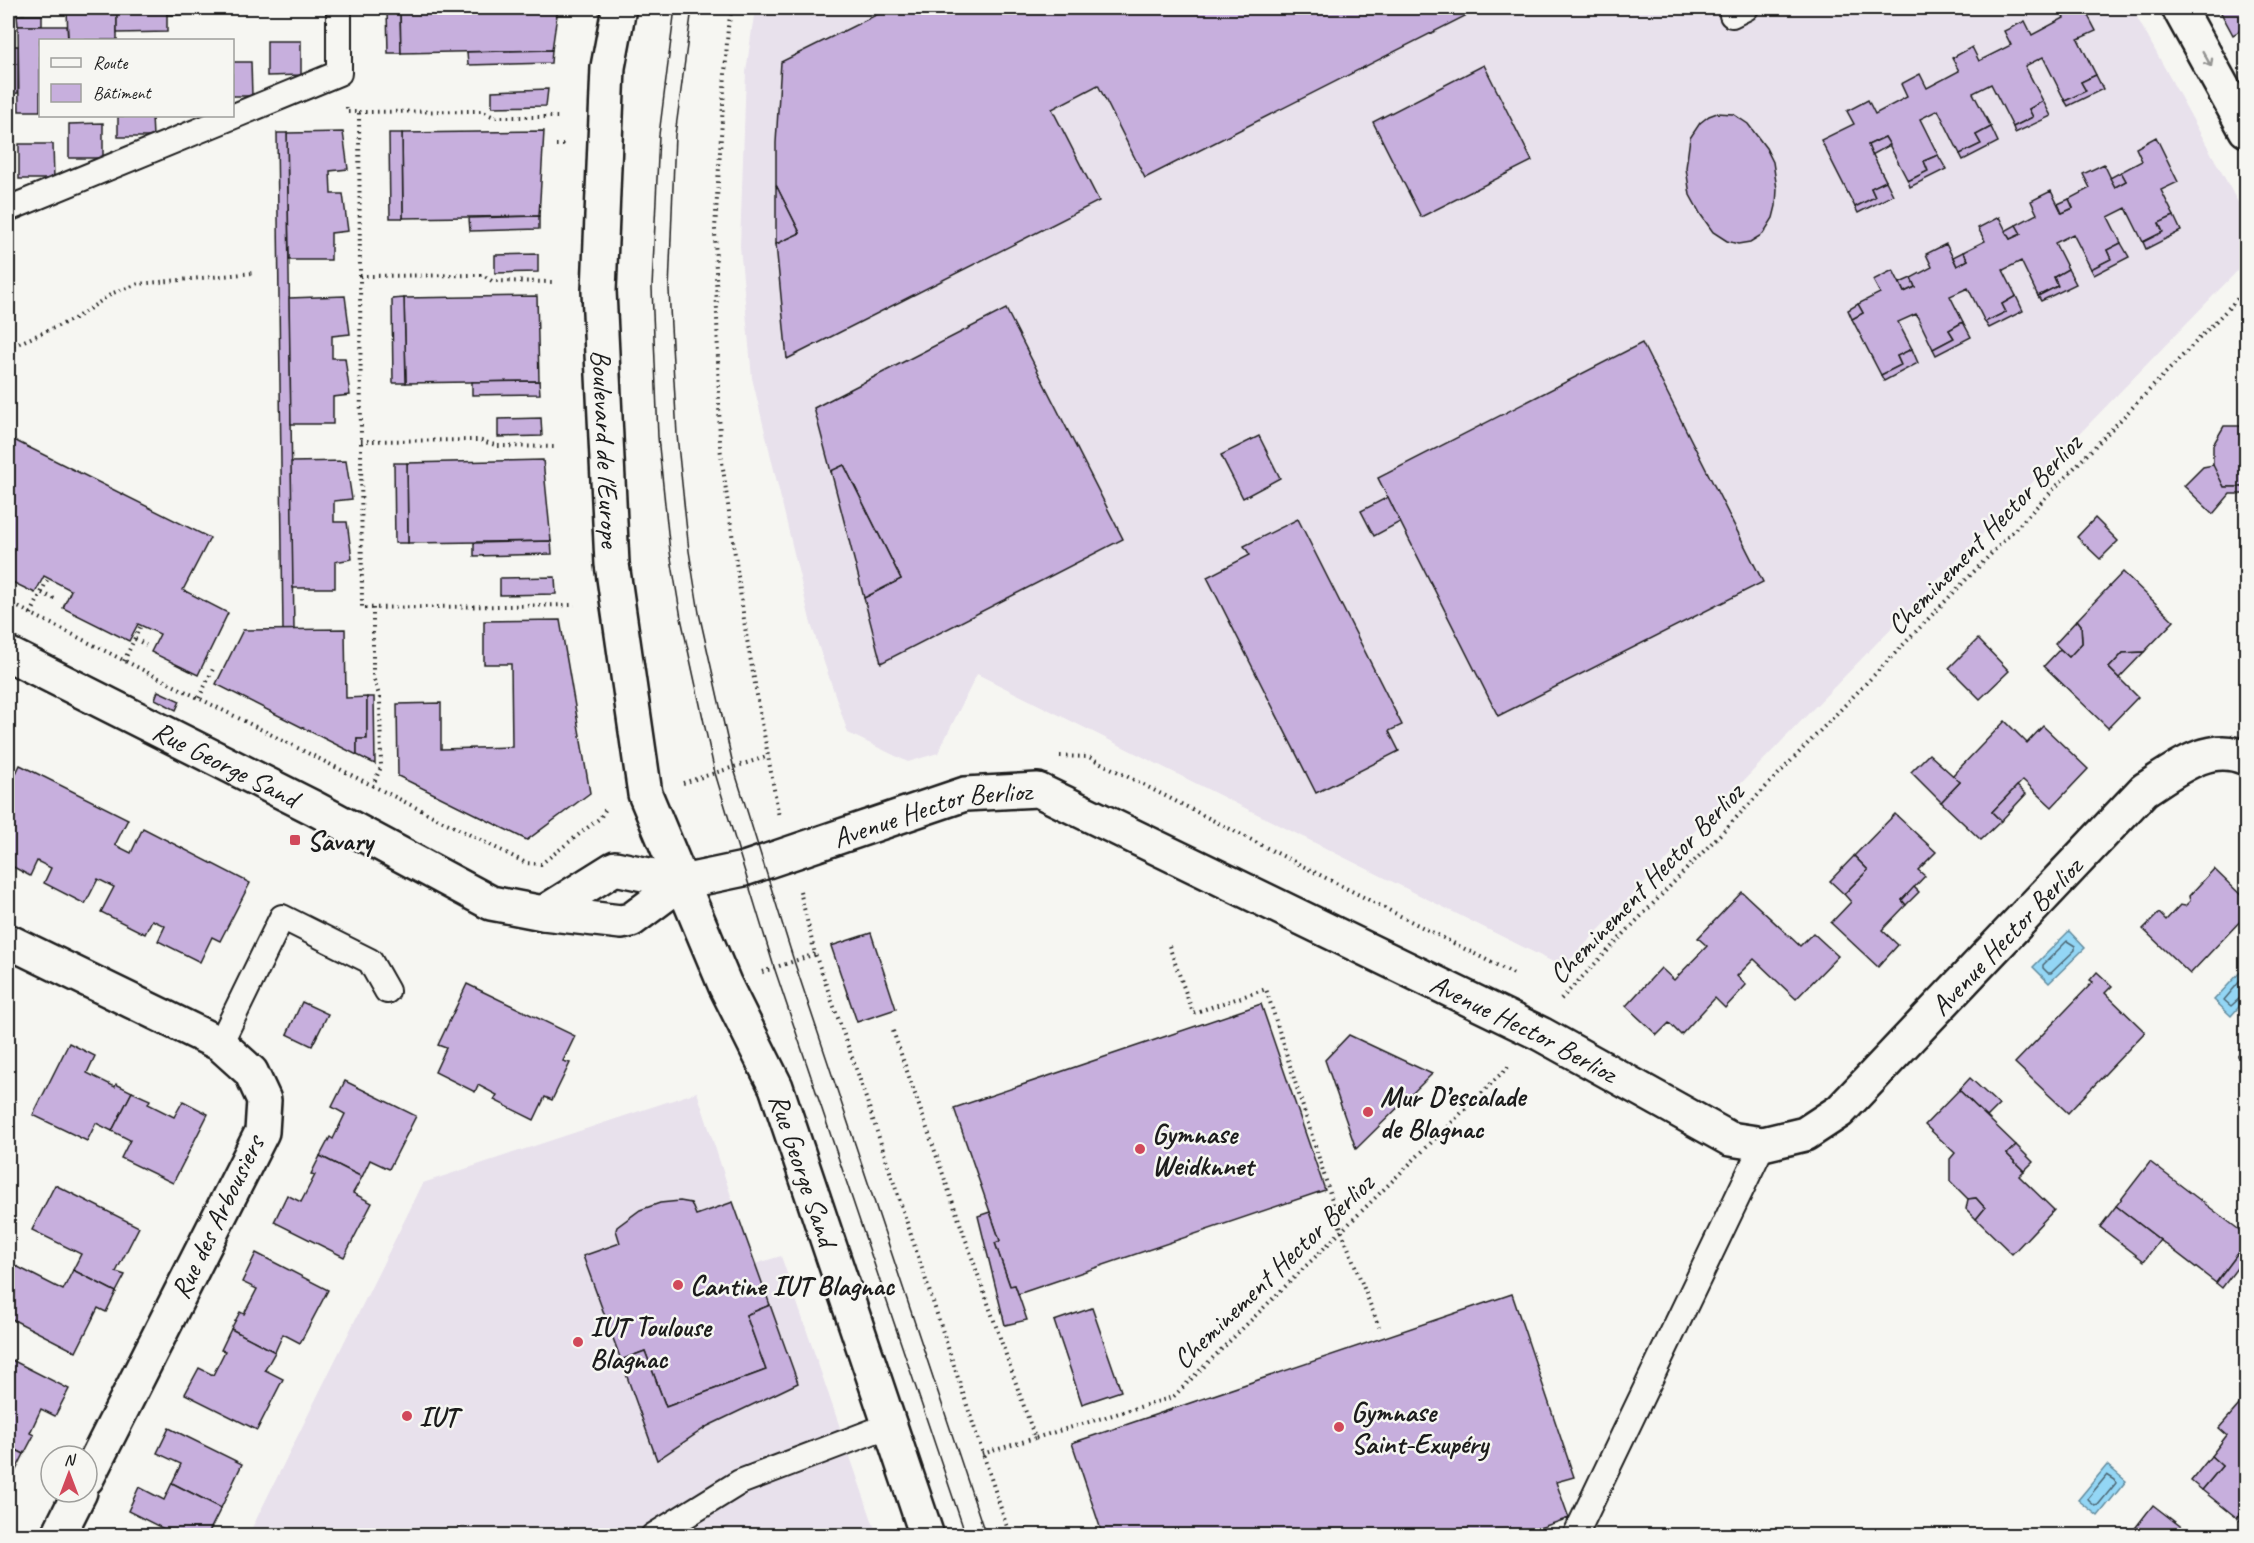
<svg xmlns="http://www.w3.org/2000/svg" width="2254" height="1543" font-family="Caveat,sans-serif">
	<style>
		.built { fill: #e8e1ec }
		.water { fill: #93d6f5; stroke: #638c9e; stroke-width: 1.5 }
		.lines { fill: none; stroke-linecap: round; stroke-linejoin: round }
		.shore { stroke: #4c6673; stroke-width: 1.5 }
		.building { fill: #c7afdd; stroke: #1c1c1c; stroke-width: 1.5 }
		.lane-casing { stroke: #1c1c1c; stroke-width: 28 }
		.street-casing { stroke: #1c1c1c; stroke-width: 38 }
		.path { stroke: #1c1c1c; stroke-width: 4; stroke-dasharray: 1.5 4.5; stroke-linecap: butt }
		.lane { stroke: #f6f6f2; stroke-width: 24 }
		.street { stroke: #f6f6f2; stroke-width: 33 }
		.tram { stroke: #1c1c1c; stroke-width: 1.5 }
		.oneway { stroke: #949492 }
		.poi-dot { fill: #d1495b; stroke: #f6f6f2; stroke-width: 2 }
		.labels { text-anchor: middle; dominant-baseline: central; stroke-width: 5; stroke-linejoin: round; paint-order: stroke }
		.street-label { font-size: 28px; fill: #1c1c1c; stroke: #f6f6f2 }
		.poi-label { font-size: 28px; font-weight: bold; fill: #1c1c1c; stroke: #f6f6f2; text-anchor: start }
	</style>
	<rect width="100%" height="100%" fill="#f6f6f2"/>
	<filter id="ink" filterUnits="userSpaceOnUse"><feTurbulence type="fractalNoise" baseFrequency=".0167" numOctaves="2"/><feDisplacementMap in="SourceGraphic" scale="12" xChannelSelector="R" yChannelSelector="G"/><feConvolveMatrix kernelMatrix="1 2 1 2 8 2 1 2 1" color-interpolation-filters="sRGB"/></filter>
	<g filter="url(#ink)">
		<g class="built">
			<path d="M755,8H2132L2246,217V262L1563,967L977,674L938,753L908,762L848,733L811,624L752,378L740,246L746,72Z"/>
			<path d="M697,1092L733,1202L755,1264L781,1256L877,1535L248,1536L423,1183Z"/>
		</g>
		<g class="water">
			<path d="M2069,931L2085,948L2049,983L2033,967Z"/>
			<path d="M2244,968L2246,970V999L2231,1016L2214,1000Z"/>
			<path d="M2107,1465L2126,1481L2098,1516L2078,1500Z"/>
		</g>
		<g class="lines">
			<g class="shore">
				<path d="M2067,941L2075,946V950L2051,973H2048L2043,968V965Z"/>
				<path d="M2246,974L2224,1000L2231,1006L2241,997L2246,996"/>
				<path d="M2107,1475L2115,1480L2116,1483L2098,1505L2095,1506L2089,1501L2088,1498Z"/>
			</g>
		</g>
		<g class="building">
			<path d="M67,8H117V40H68Z"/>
			<path d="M117,8H167V32L117,33Z"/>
			<path d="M167,8H217V14L167,15Z"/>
			<path d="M387,8H400L401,53H388Z"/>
			<path d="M400,8H558L552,50L401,53Z"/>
			<path d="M890,8H1471L1473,12L1145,178L1098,85L1052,109L1099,201L787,359L776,244L800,233L776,185V143L781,62Z"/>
			<path d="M2058,8H2084L2096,31L2078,39L2096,75L2081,82L2086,91L2065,101L2043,57L2025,66L2043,101L2029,109L2033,117L2013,127L1991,84L1973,93L1991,127L1976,135L1981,144L1960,154L1938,110L1920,119L1938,155L1924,161L1928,171L1908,181L1885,137L1868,145L1886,181L1871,188L1875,197L1855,207L1821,140L1854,124L1847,111L1868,100L1875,114L1907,97L1901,84L1920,74L1927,88L1959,71L1952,58L1972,47L1979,61L2011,45L2004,31L2025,21L2032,35L2064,18Z"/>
			<path d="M2221,8H2246V27L2233,35L2219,9Z"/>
			<path d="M17,15H42V26H18Z"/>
			<path d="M18,26H67L68,40H40V111H19Z"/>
			<path d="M267,41H301V75L267,76Z"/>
			<path d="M8,46H18V93L8,94Z"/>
			<path d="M552,50L551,63L468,65L467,52Z"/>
			<path d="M232,62H251L252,96H232Z"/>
			<path d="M1484,65L1532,161L1421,217L1373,122Z"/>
			<path d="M2096,75L2103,89L2068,106L2065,101L2086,91L2081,82Z"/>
			<path d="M548,89L546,106L492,107V91Z"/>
			<path d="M2043,101L2051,116L2015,133L2013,127L2033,117L2029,109Z"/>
			<path d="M1717,113L1733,114L1748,124L1766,148L1773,162L1777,189L1776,206L1773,218L1763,234L1750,242L1738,244L1727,241L1713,232L1701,215L1690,195L1686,168L1690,138L1700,123L1709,116Z"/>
			<path d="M118,116H152L153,137H118Z"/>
			<path d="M103,123V158H69V124Z"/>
			<path d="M1991,127L1998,142L1963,160L1960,154L1981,144L1976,135Z"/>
			<path d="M544,131L539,216L403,218L402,133Z"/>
			<path d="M343,132L348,169L330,171L331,194H343L348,231L331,233V260H289L287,133Z"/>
			<path d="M277,133H287L294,630H283Z"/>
			<path d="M389,133H402L403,218H390Z"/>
			<path d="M1885,137L1890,145L1872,155L1868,145Z"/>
			<path d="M2156,137L2178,182L2161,190L2174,216L2159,223L2163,232L2143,242L2126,208L2108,217L2121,243L2107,250L2111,259L2091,269L2073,234L2055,243L2068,269L2054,277L2058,286L2038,296L2021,261L2003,270L2016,296L2002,304L2006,312L1985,322L1968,288L1950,296L1963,322L1949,330L1954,338L1933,349L1916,314L1898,322L1912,349L1897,356L1901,365L1881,375L1852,319L1863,313L1858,304L1880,293L1873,280L1893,270L1904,292L1915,287L1911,278L1932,267L1926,254L1946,244L1957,266L1968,260L1963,252L1985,241L1978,228L1999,217L2010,239L2021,234L2016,225L2037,214L2031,201L2051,191L2062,213L2073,208L2069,199L2090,188L2083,174L2104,164L2115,187L2126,181L2121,172L2142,161L2136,148Z"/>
			<path d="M19,144H53L54,179H19Z"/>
			<path d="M1938,155L1946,169L1910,187L1908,181L1928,171L1924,161Z"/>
			<path d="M2121,172L2126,181L2115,187L2110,178Z"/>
			<path d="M1886,181L1893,195L1858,213L1855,207L1875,197L1871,188Z"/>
			<path d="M776,185L800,233L776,244Z"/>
			<path d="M2069,199L2073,208L2062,213L2058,204Z"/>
			<path d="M539,216V229L470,231L469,218Z"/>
			<path d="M2174,216L2181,231L2146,249L2143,242L2163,232L2159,223Z"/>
			<path d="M2016,225L2021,234L2010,239L2005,231Z"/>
			<path d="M2121,243L2129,257L2094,275L2091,269L2111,259L2107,250Z"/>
			<path d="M1963,252L1968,260L1957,266L1953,257Z"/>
			<path d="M538,254V272L495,273V255Z"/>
			<path d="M2068,269L2076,284L2041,301L2038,296L2058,286L2054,277Z"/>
			<path d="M1911,278L1915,287L1904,292L1900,283Z"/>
			<path d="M345,296L350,334L332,336V358H345L350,395L333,397V424H291L289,298Z"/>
			<path d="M537,296L539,381L406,383L404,298Z"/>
			<path d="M2016,296L2023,311L1989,328L1985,322L2006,312L2002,304Z"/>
			<path d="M404,298L406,383H393L392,299Z"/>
			<path d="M1858,304L1863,313L1852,319L1848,310Z"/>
			<path d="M1006,309L1123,539L881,663L864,598L901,579L844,465L831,472L814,408Z"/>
			<path d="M1963,322L1971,337L1936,355L1933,349L1954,338L1949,330Z"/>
			<path d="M1642,343L1763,582L1498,716L1378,478Z"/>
			<path d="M1912,349L1918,363L1884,381L1881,375L1901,365L1897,356Z"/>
			<path d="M539,381L540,394L472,395V382Z"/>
			<path d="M541,418L542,436L498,437V419Z"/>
			<path d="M2224,426H2246V487H2224L2213,468V445Z"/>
			<path d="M1259,436L1280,478L1243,498L1221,455Z"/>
			<path d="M8,437L210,538L183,590L228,613L198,675L151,652L160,634L138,624L129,641L63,608L71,590L44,576L35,593L8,580Z"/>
			<path d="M543,460L551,541L408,543L407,463Z"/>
			<path d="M346,461L352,499L334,501V522H347L352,559L335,562V588H293L291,462Z"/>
			<path d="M394,463H407L408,543H395Z"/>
			<path d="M844,465L901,579L864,598L831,471Z"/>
			<path d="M2213,465L2224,487H2246V494H2230L2213,514L2184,486L2203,467Z"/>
			<path d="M1388,497L1400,522L1374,536L1361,511Z"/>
			<path d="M2095,518L2118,541L2100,559L2077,537Z"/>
			<path d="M1298,519L1402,725L1389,731L1399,751L1316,793L1207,577L1250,555L1244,546Z"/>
			<path d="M551,541L552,554L474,556V543Z"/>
			<path d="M2123,572L2174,621L2144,652L2123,653L2109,668L2138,697L2108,728L2044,666L2060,649L2069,657L2082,643L2081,625L2077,620Z"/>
			<path d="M555,577L556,594L500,595V578Z"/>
			<path d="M560,620L590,793L527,840L398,776L397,704L441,703V749L512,747L511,664H484V621Z"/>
			<path d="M2077,620L2081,625L2082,643L2069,657L2055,644Z"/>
			<path d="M345,629L346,698L367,697V739H357V755L216,684L243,630Z"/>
			<path d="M1978,639L2009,671L1980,699L1949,668Z"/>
			<path d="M2144,652L2119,678L2109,668L2123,653Z"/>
			<path d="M158,691L180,701L176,710L155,699Z"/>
			<path d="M367,697H374L375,764L357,755V739H367Z"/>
			<path d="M2005,721L2027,743L2043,726L2088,769L2052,807L2023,780L1992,812L2001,821L1981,840L1941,802L1960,782L1952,776Z"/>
			<path d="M1929,754L1960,782L1941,802L1911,772Z"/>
			<path d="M20,765L128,819L115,845L131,853L143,828L250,883L220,941L212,937L200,962L158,941L165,926L152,920L145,934L101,912L114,887L98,879L85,904L44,883L51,868L37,861L30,876L8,864V790Z"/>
			<path d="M2017,786L2026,794L2001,821L1992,812Z"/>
			<path d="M1895,814L1936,852L1918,870L1925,876L1902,900L1906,905L1882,930L1898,945L1878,967L1831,923L1851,902L1844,894L1868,870L1854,856Z"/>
			<path d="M1854,856L1868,870L1844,894L1830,881Z"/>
			<path d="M2214,869L2246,900V915L2190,974L2143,929L2159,913L2166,920L2180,905L2185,906L2190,901L2189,896Z"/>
			<path d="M1914,887L1919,892L1906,905L1902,900Z"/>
			<path d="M1742,892L1800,946L1813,933L1838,956L1796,999L1754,959L1737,976L1746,985L1725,1008L1715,998L1681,1035L1669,1023L1657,1035L1626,1006L1661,968L1674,980L1707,946L1698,938Z"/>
			<path d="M871,933L896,1009L857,1022L831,946Z"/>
			<path d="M2097,972L2112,986L2105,993L2145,1032L2068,1113L2015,1063L2093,982L2090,980Z"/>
			<path d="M467,984L575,1036L563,1061L570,1063L552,1100L545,1097L534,1120L494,1100L497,1095L478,1085L475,1092L435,1072L446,1048L438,1045Z"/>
			<path d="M302,1002L328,1014L312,1046L287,1034Z"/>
			<path d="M1261,1004L1325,1190L1018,1294L1015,1285L1010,1286L995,1243L1000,1241L954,1108Z"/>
			<path d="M1349,1035L1432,1074L1356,1149L1325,1060Z"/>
			<path d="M69,1043L95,1056L87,1073L115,1087L116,1084L132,1092L112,1131L96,1123L87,1141L33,1115Z"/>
			<path d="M2246,1046V1063L2238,1056Z"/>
			<path d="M1970,1078L1999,1105L1987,1117L1959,1090Z"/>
			<path d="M345,1081L416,1116L389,1169L370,1160L362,1177L320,1156L330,1137L333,1139L345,1114L332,1107Z"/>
			<path d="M1959,1090L2016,1145L2007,1154L2024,1171L2019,1176L2054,1210L2012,1254L1976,1219L1985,1208L1976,1198L1968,1199L1950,1181V1159L1955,1153L1925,1125Z"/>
			<path d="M132,1092L150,1100L148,1104L174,1117L183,1101L208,1114L173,1183L121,1158L130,1140L112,1131Z"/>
			<path d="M2016,1145L2033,1162L2024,1171L2007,1154Z"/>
			<path d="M320,1156L362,1177L353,1193L372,1203L344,1257L274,1222L287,1195L301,1202L315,1175L311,1174Z"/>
			<path d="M2150,1162L2246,1235V1243L2216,1283L2116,1206Z"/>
			<path d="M55,1185L139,1227L116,1272L125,1275L116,1292L73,1270L81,1254L32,1230Z"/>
			<path d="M1976,1198L1985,1208L1976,1219L1966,1209L1968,1199Z"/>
			<path d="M680,1201L691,1203L696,1215L733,1202L770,1305L746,1315L766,1370L666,1407L645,1351L621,1360L583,1256L620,1243L616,1230L617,1227L640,1210L660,1203Z"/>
			<path d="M2116,1206L2160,1240L2144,1261L2100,1227Z"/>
			<path d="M990,1212L1000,1241L995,1243L1010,1286L1015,1285L1027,1320L1005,1325L978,1216Z"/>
			<path d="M2246,1243V1256L2222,1288L2216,1283Z"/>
			<path d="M256,1253L328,1290L300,1343L283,1334L275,1352L231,1329L240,1312L244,1314L257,1289L242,1282Z"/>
			<path d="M14,1265L63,1290L73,1270L116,1292L106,1312L98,1308L76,1352L8,1317V1278Z"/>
			<path d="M1512,1294L1574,1477L1556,1482L1569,1518L1516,1536H1103L1072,1443Z"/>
			<path d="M770,1305L798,1383L708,1426L657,1460L621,1360L645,1351L666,1407L766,1370L746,1315Z"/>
			<path d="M1092,1308L1121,1391L1082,1404L1054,1321Z"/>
			<path d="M231,1329L275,1352L265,1370L283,1379L257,1430L185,1394L199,1368L213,1375L225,1351L221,1350Z"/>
			<path d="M8,1358L69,1389L55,1416L41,1409L30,1433L34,1435L24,1454L8,1446Z"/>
			<path d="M2246,1397V1506L2237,1518L2202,1490L2222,1466L2211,1456L2227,1435L2219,1428Z"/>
			<path d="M169,1428L242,1464L221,1508L172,1483L181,1464L157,1453Z"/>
			<path d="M8,1446L24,1454L15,1472L11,1470L8,1477Z"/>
			<path d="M2211,1456L2222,1466L2202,1490L2191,1481Z"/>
			<path d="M172,1483L221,1508L207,1536H178L128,1511L139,1487L164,1500Z"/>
			<path d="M2153,1505L2193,1536H2129Z"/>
			<path d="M2246,1506V1525L2237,1518Z"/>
		</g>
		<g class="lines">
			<g class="lane-casing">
				<g id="lane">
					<path d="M1732,15L1746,8"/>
					<path d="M8,209L339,73V8"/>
					<path d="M220,1044L282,917L370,961L387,991"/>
					<path d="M653,1536L740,1482L890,1425"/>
					<path d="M1575,1536L1763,1144"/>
				</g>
			</g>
			<g class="street-casing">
				<g id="street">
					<path id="s1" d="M619,8L608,67L599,291L612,564L645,794L725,985L776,1087L927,1536"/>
					<path d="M2179,8L2246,130"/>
					<path id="s2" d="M8,654L314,808L491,903L543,913L621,922L631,920L682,882"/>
					<path id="s3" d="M543,913L615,868L682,882L744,869L965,794L1038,790L1541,1034L1730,1139L1763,1144L1805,1134L1840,1111L2144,790C2175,770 2209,741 2246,758"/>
					<path d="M8,941L220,1044L251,1072L264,1100L262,1132L87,1478"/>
					<path d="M58,1536L80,1492"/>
				</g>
			</g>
			<g class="path">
				<path d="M23,8V15"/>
				<path d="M732,8L728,27L715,229L720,447L746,634L779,817"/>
				<path d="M347,107V112H359L362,608L575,605"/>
				<path d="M359,112L481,111L494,117H558"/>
				<path d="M556,145H565"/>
				<path d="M360,276L483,275L492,281L553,282"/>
				<path d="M8,348L74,319L113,293L138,284L254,273"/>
				<path d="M361,441L479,440L498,446L557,447"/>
				<path d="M42,593L57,600"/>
				<path d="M8,602L526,863L541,864L600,818L607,807"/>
				<path d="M373,608V677L380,698L381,767L373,785"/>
				<path d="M31,614L48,578"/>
				<path d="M135,639L146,645"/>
				<path d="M124,661L141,625"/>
				<path d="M199,698L214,667"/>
				<path d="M1060,756L1089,757L1514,974"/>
				<path d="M683,783L769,756"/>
				<path d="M800,891L815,954L858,1074L1010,1536"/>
				<path d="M1169,946L1193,1013L1266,989L1342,1232L1379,1327"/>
				<path d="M762,972L815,954"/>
				<path d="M1561,999L2246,290"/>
				<path d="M893,1031L1035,1438L1173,1397L1511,1064"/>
				<path d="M982,1454L1035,1438"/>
			</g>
			<use href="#lane" class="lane"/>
			<use href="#street" class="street"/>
			<g class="tram">
				<path d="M675,8L659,135L652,288L658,437L670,552L681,618L715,773L744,869L774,967L966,1536"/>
				<path d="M692,8L675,135L669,290L677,435L689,551L699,613L734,769L794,961L986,1536"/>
			</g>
		</g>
		<defs><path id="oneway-shaft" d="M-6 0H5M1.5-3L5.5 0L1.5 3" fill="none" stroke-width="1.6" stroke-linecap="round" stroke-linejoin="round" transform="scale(1.5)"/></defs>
		<use class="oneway" href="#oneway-shaft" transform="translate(2207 59) rotate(61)"/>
	</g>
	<g class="poi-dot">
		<rect x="289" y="834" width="12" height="12" rx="3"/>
		<circle cx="1368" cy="1112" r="6"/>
		<circle cx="1140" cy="1149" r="6"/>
		<circle cx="678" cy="1285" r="6"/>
		<circle cx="578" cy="1342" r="6"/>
		<circle cx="407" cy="1416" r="6"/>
		<circle cx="1339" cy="1427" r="6"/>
	</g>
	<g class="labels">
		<g class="street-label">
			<text stroke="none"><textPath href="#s1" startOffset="442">Boulevard de l'Europe</textPath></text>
			<text transform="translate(1984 534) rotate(-46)">Cheminement Hector Berlioz</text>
			<text stroke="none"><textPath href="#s2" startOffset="244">Rue George Sand</textPath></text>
			<text stroke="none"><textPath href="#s3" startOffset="414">Avenue Hector Berlioz</textPath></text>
			<text transform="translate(1646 883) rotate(-46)">Cheminement Hector Berlioz</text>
			<text stroke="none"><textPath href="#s3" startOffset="1658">Avenue Hector Berlioz</textPath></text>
			<text stroke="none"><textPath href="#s3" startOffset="1064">Avenue Hector Berlioz</textPath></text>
			<text stroke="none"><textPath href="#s1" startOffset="1198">Rue George Sand</textPath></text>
			<text transform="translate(217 1217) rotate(-64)">Rue des Arbousiers</text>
			<text transform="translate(1273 1271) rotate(-44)">Cheminement Hector Berlioz</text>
		</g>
		<g class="poi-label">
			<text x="307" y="840">Savary</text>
			<text x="1380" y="1096">Mur D’escalade<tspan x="1380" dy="32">de Blagnac</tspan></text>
			<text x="1152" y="1133">Gymnase<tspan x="1152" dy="32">Weidknnet</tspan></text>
			<text x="690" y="1285">Cantine IUT Blagnac</text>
			<text x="590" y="1326">IUT Toulouse<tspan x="590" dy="32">Blagnac</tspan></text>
			<text x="1351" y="1411">Gymnase<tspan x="1351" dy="32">Saint-Exupéry</tspan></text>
			<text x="419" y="1416">IUT</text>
		</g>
	</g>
	<rect width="2254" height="1543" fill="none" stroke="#f6f6f2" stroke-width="30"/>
	<rect x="15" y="15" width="2224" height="1513" fill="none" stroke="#1c1c1c" stroke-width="2" filter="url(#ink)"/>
	<rect x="39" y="39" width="195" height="78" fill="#f6f6f2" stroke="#9f9f9c" stroke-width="1.5"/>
	<rect x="51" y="58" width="30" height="9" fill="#f6f6f2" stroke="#9f9f9c" stroke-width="1.5"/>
	<text x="93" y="69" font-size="18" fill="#1c1c1c">Route</text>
	<rect x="51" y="84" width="30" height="18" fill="#c7afdd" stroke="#9f9f9c" stroke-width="1.5"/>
	<text x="93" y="99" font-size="18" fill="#1c1c1c">Bâtiment</text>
	<g transform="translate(69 1474)"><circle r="28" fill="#f6f6f2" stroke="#9f9f9c" stroke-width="1.5"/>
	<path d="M0-4.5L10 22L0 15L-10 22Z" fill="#d1495b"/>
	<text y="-9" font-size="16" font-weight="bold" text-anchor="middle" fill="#1c1c1c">N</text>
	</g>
</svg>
